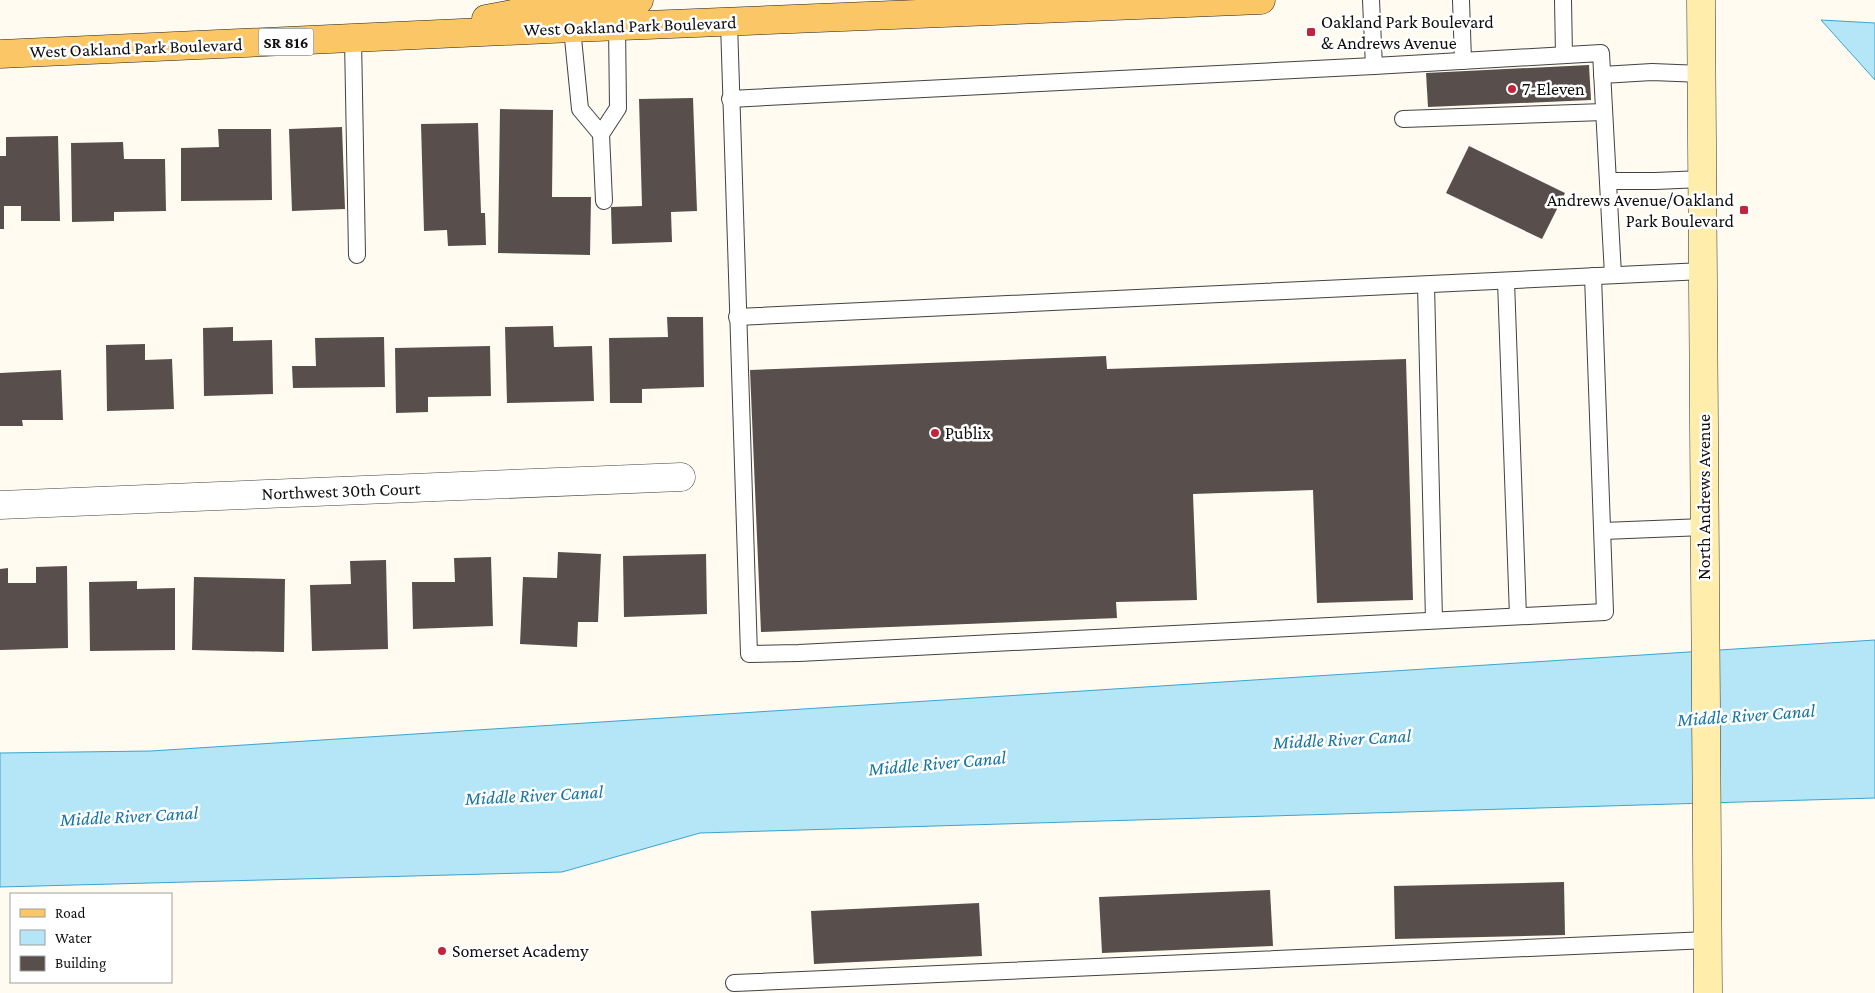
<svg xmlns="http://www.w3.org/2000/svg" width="1875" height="993" font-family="'Crimson Pro',serif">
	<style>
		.water { fill: #b4e6f8; stroke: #39a5d0 }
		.building { fill: #584e4b }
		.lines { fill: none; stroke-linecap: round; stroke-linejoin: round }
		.lane-casing { stroke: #424242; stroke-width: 18 }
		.street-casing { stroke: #424242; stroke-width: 29 }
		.secondary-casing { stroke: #313131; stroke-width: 29 }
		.primary-casing { stroke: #202020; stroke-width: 29 }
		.lane { stroke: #fff; stroke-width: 16 }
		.street { stroke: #fff; stroke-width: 28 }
		.secondary { stroke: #ffedac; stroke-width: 28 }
		.primary { stroke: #fbc665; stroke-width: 28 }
		.poi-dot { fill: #c3233c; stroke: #fff; stroke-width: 2 }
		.labels { text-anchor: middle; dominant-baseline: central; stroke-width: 5; stroke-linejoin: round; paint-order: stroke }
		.shield { fill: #fff; stroke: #575757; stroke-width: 1 }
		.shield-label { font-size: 16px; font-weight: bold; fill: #0f0f0f }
		.poi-label { font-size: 18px; fill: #0f0f0f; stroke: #fff; text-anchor: start }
		.street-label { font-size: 18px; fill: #0f0f0f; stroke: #fff }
		.water-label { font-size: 19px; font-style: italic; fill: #1475a4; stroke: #fff }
	</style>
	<rect width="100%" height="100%" fill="#fffbf1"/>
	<g class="water">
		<path d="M1821,20L1875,23V80Z"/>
		<path d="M1875,640V798L700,833L562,872L0,887V753L151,751Z"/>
	</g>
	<g class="building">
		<path d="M1589,65L1591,100L1428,107L1426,73Z"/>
		<path d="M693,98L697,211L671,212L672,242L612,244L611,207L642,206L639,99Z"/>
		<path d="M500,109L553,110L552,197H591L590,255L498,253Z"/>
		<path d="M478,123L481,213H485L486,245L448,246L447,230L424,231L421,124Z"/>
		<path d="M342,127L345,209L292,211L289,129Z"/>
		<path d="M218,129H271L272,200L181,201V148L219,147Z"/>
		<path d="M58,136L60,221H21V206H4V229H0V156H6V137Z"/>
		<path d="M123,142L124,159H165L166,211L114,212V221L72,222L71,143Z"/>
		<path d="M1469,146L1565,193L1542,239L1446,193Z"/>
		<path d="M667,317H703L704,387L642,389V403H610L609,338L668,337Z"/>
		<path d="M553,326L554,347L592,346L594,401L507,403L505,327Z"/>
		<path d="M233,327V341L272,340L273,394L204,396L203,328Z"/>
		<path d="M384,337L385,387L293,388L292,366H316L315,338Z"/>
		<path d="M145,344V360L172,359L174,409L107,411L106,345Z"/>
		<path d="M490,346L491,396L428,397V412L396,413L395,348Z"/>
		<path d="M1106,356L1107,369L1406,359L1413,600L1317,603L1313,490L1193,494L1197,600L1116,602L1117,618L761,632L750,370Z"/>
		<path d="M61,370L63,420H22L23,426H0V373Z"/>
		<path d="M558,552L601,554L598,622H578L577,647L520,644L523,577L557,578Z"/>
		<path d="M706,554L707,614L624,617L623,556Z"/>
		<path d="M491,557L493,626L413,629L412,582H455L454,558Z"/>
		<path d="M386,560L388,649L312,651L310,585L351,584L350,561Z"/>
		<path d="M67,566L68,648L0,650V569L8,568V583H36V567Z"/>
		<path d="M194,577L285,579L284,652L192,650Z"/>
		<path d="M137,581V589L175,588V650L90,651L89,582Z"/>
		<path d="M1564,882L1565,935L1395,939L1394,886Z"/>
		<path d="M1270,890L1273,946L1102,953L1099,897Z"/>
		<path d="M979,903L982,956L814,964L811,911Z"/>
	</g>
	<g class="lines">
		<g class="lane-casing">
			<g id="lane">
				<path d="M1371,0L1374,66"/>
				<path d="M1461,0L1463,61"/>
				<path d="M1563,0L1564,55"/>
				<path d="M729,23L749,654L799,653L1605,612L1593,276"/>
				<path d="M572,28L580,109L601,134"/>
				<path d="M353,39L357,255"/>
				<path d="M1602,75L1652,72L1702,74"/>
				<path d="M730,99L1374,66L1601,53L1613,275"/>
				<path d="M1403,119L1604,112"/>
				<path d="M1608,181H1655L1702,179"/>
				<path d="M604,201L601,134L618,108L617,26"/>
				<path d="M1506,281L1518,616"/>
				<path d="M1426,285L1434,620"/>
				<path d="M737,317L1703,271"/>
				<path d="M1603,531L1704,527"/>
				<path d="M734,983L1708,940"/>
			</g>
		</g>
		<g class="street-casing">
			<path id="street" d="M0,505L681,477"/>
		</g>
		<g class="secondary-casing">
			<path id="secondary" d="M1701,0L1708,993"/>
		</g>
		<g class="primary-casing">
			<g id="primary">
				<path d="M486,19L544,8L639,0"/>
				<path d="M0,54L572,28L1261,0"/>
			</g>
		</g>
		<use href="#lane" class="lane"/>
		<use href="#street" class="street"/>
		<use href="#secondary" class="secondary"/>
		<use href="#primary" class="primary"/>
	</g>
	<g class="poi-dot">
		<rect x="1306" y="27" width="10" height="10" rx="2.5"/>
		<circle cx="1512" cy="89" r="5"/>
		<rect x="1739" y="205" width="10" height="10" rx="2.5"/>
		<circle cx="935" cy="433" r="5"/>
		<circle cx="442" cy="951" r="5"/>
	</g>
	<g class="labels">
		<rect class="shield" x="258.5" y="28.5" width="55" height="27" rx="4"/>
		<g class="shield-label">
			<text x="286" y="42">SR 816</text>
		</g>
		<g class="poi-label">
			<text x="1321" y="22">Oakland Park Boulevard<tspan x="1321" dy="21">&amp; Andrews Avenue</tspan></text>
			<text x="1522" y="89">7-Eleven</text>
			<text x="1734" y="200" text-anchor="end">Andrews Avenue/Oakland<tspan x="1734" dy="21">Park Boulevard</tspan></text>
			<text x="945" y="433">Publix</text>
			<text x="452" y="951">Somerset Academy</text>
		</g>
		<g class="street-label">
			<text transform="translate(630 26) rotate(-2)">West Oakland Park Boulevard</text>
			<text transform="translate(136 48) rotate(-2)">West Oakland Park Boulevard</text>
			<text transform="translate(341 491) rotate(-2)">Northwest 30th Court</text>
			<text transform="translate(1704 497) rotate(-90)">North Andrews Avenue</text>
		</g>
		<g class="water-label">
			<text transform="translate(1746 715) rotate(-4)">Middle River Canal</text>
			<text transform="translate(1342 739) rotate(-3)">Middle River Canal</text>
			<text transform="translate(937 763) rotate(-5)">Middle River Canal</text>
			<text transform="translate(534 795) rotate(-3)">Middle River Canal</text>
			<text transform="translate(129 816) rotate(-3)">Middle River Canal</text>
		</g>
	</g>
	<rect x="10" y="893" width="162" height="90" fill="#ffffff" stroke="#9f9f9f"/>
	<rect x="20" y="909" width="25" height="8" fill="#fbc665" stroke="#9f9f9f"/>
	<text x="55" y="918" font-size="15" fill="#0f0f0f">Road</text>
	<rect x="20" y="930" width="25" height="15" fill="#b4e6f8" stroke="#9f9f9f"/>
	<text x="55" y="943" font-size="15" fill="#0f0f0f">Water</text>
	<rect x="20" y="956" width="25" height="15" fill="#584e4b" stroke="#9f9f9f"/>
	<text x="55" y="968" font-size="15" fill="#0f0f0f">Building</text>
</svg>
